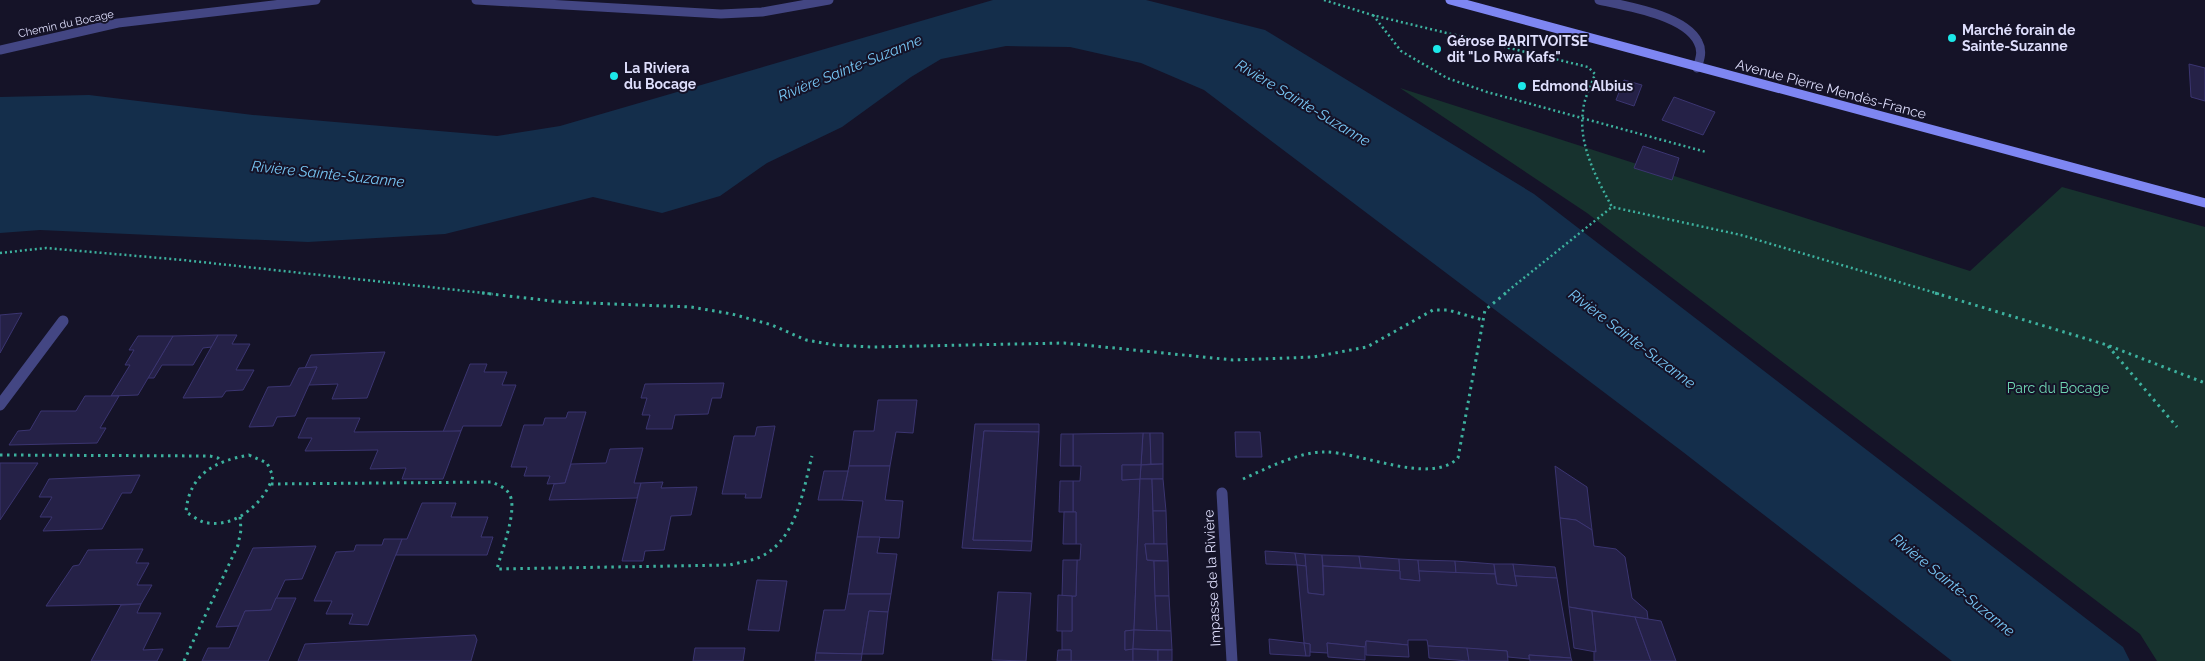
<svg xmlns="http://www.w3.org/2000/svg" width="2205" height="661" font-family="Raleway,sans-serif">
	<style>
		.green { fill: #17322e }
		.water { fill: #142e4b }
		.building { fill: #252147; stroke: #3b3571 }
		.lines { fill: none; stroke-linecap: round; stroke-linejoin: round }
		.path-far1 { stroke: #3db19e; stroke-width: 2.5; stroke-dasharray: 2 3; stroke-linecap: butt }
		.path { stroke: #3db19e; stroke-width: 3; stroke-dasharray: 2.5 4.5; stroke-linecap: butt }
		.service { stroke: #434683; stroke-width: 9 }
		.minor { stroke: #434683; stroke-width: 11 }
		.secondary { stroke: #7e86f2; stroke-width: 9 }
		.poi-dot { fill: #1ce8e9; stroke: #151328; stroke-width: 2 }
		.labels { text-anchor: middle; dominant-baseline: central; stroke-width: 4; stroke-linejoin: round; paint-order: stroke }
		.far-street-label { font-size: 11px; fill: #dedefc; stroke: #151328 }
		.poi-label { font-size: 14px; font-weight: bold; fill: #dedefc; stroke: #151328; text-anchor: start }
		.street-label { font-size: 14px; fill: #dedefc; stroke: #151328 }
		.park-label { font-size: 14px; fill: #6fd6b2; stroke: #151328 }
		.water-label { font-size: 15px; font-style: italic; fill: #76c4f2; stroke: #151328 }
	</style>
	<rect width="100%" height="100%" fill="#151328"/>
	<path class="green" d="M1400,88L1970,271L2062,187L2205,227V661H2157L2140,634L1587,213Z"/>
	<path class="water" d="M993,0H1146L1265,30L1534,194L2123,647L2130,661H1952L1683,452L1204,90L1141,63L1070,47L1006,46L941,59L911,77L842,127L767,163L720,196L662,213L593,197L445,234L308,242L40,230L0,233V97L89,95L253,115L497,136L560,126Z"/>
	<g class="building">
		<path d="M2189,64L2205,68V101L2191,97Z"/>
		<path d="M1624,80L1642,85L1634,106L1616,100Z"/>
		<path d="M1674,97L1715,112L1703,135L1662,120Z"/>
		<path d="M1643,146L1679,158L1672,180L1634,168Z"/>
		<path d="M22,313L0,353V315Z"/>
		<path d="M218,335L212,347L203,348L193,365H162L154,378H148L173,336Z"/>
		<path d="M218,335H237L232,344H250L236,370H254L243,390L226,391L222,397L183,398Z"/>
		<path d="M138,336H173L138,395L111,396L130,365H125L134,350H129Z"/>
		<path d="M385,352L367,398L332,399L338,384L309,385L317,367L305,368L311,355Z"/>
		<path d="M470,364H487L484,372H507L502,385H516L501,426H463L461,431L443,432Z"/>
		<path d="M317,367L295,416L277,417L273,426L249,427L268,387L290,386L299,368Z"/>
		<path d="M724,383L721,398H712L708,414L675,415L672,429H646L650,415H642L647,398H641L645,384Z"/>
		<path d="M85,396H119L100,428H106L97,443L9,445L18,431L30,430L41,411H76Z"/>
		<path d="M878,400H917L913,433L896,432L890,466H849L854,431H874Z"/>
		<path d="M568,412H586L565,483L547,484L550,476H524L527,467H511L524,425H543L545,418H566Z"/>
		<path d="M307,418H360L354,432L461,431L443,479H402L406,468L370,469L378,450L305,451L312,438H298Z"/>
		<path d="M975,424H1039V432L984,431L973,540L1032,541L1031,551L962,548Z"/>
		<path d="M775,426L761,498H745L746,494H722L734,436H755L757,427Z"/>
		<path d="M984,431L1039,432L1032,541L973,540Z"/>
		<path d="M1235,432H1260L1262,457H1236Z"/>
		<path d="M1143,433H1150L1151,464L1141,465Z"/>
		<path d="M1143,433L1141,465H1122V480L1140,479L1134,630L1125,631V650L1133,649V661H1071V650H1062V630L1072,631V596H1076L1077,560H1080L1081,544H1076V512H1073V481H1080L1081,466H1073V434Z"/>
		<path d="M1150,433H1163V464H1151Z"/>
		<path d="M1061,434H1073V466H1060Z"/>
		<path d="M643,448L634,483H641L637,498L549,500L554,484L565,483L571,464L606,463L610,449Z"/>
		<path d="M0,463H38L0,520Z"/>
		<path d="M1163,464V479H1140L1141,465Z"/>
		<path d="M1122,465H1141L1140,479L1122,480Z"/>
		<path d="M849,466H890L885,500L903,501L899,538L857,537L863,501L842,500Z"/>
		<path d="M1555,466L1587,487L1592,530L1576,520L1560,518Z"/>
		<path d="M824,471H848L842,500H818Z"/>
		<path d="M140,475L131,493H122L102,529L43,531L52,517H40L52,497H39L49,479Z"/>
		<path d="M1140,479H1152L1154,544H1145L1147,560L1154,561L1157,631L1134,630Z"/>
		<path d="M1152,479H1163L1166,511H1153Z"/>
		<path d="M1060,481H1073V512H1059Z"/>
		<path d="M663,482L661,488L697,487L691,515L671,516L664,550L645,551L643,561H622L641,483Z"/>
		<path d="M422,503H456L451,517H488L481,537H493L487,555H396L402,539H407Z"/>
		<path d="M1153,511H1166L1167,544H1154Z"/>
		<path d="M1064,512H1076V544H1063Z"/>
		<path d="M1560,518L1576,520L1592,530L1594,546L1616,549L1625,557L1632,598L1647,611L1648,619L1569,607Z"/>
		<path d="M857,537H880L877,553L897,554L891,594H848Z"/>
		<path d="M384,539H402L368,625L349,624L353,614H326L332,601H314L336,552L354,551L356,545H382Z"/>
		<path d="M1145,544H1167L1168,561L1147,560Z"/>
		<path d="M316,546L302,579L285,580L271,610L245,611L239,626L216,627L253,548Z"/>
		<path d="M143,549L136,563H149L137,585H152L141,604L46,606L73,566L79,565L88,550Z"/>
		<path d="M1265,551L1295,553L1297,565L1266,564Z"/>
		<path d="M1295,553L1305,554L1306,566L1297,565Z"/>
		<path d="M1305,554L1322,555L1324,595L1308,593Z"/>
		<path d="M1322,555L1359,556L1361,568L1323,566Z"/>
		<path d="M1359,556L1399,559L1400,571L1361,568Z"/>
		<path d="M1399,559L1418,560L1420,581L1400,579Z"/>
		<path d="M1063,560H1077L1076,596H1062Z"/>
		<path d="M1418,560L1455,561L1456,573L1419,571Z"/>
		<path d="M1154,561H1168L1169,596H1155Z"/>
		<path d="M1455,561L1494,564L1495,574L1456,573Z"/>
		<path d="M1494,564H1513L1517,586L1497,584Z"/>
		<path d="M1513,564L1555,567L1557,578L1515,576Z"/>
		<path d="M1297,565L1306,566L1308,593L1324,595L1323,566L1400,571V579L1420,581L1419,571L1495,574L1497,584L1517,586L1515,576L1557,578L1571,658L1529,655V659L1508,657L1507,651L1428,646L1427,640H1408V645L1366,641L1365,647L1327,643L1328,653L1310,652V644L1304,643Z"/>
		<path d="M757,580L787,581L779,631L748,630Z"/>
		<path d="M998,592L1031,593L1026,661L992,660Z"/>
		<path d="M848,594H891L888,612L869,611L862,654L816,653L824,610H845Z"/>
		<path d="M1058,595L1072,596V631H1057Z"/>
		<path d="M1155,596H1169L1171,631H1157Z"/>
		<path d="M276,598H296L268,661H202L208,648H229L245,611L271,610Z"/>
		<path d="M141,604L137,613H161L143,650L163,649L157,661H91L121,605Z"/>
		<path d="M1569,607L1592,611L1596,652L1574,648Z"/>
		<path d="M869,611L888,612L883,654H862Z"/>
		<path d="M1592,611L1635,617L1651,661H1594V651L1596,652Z"/>
		<path d="M1635,617L1661,621L1676,661H1651Z"/>
		<path d="M1134,630L1133,649L1125,650V631Z"/>
		<path d="M1134,630L1171,631L1172,650L1133,649Z"/>
		<path d="M475,635L477,640L471,661H298L305,644Z"/>
		<path d="M1269,639L1304,643L1306,656L1270,654Z"/>
		<path d="M1366,641L1408,645L1409,657L1366,655Z"/>
		<path d="M1304,643L1310,644V656H1306Z"/>
		<path d="M1327,643L1365,647V660L1328,657Z"/>
		<path d="M1428,646L1467,648L1469,661L1429,658Z"/>
		<path d="M695,648H745L743,661H693Z"/>
		<path d="M1467,648L1507,651L1508,661H1469Z"/>
		<path d="M1133,649L1158,650V661H1133Z"/>
		<path d="M1058,650H1071V661H1057Z"/>
		<rect x="1158" y="650" width="14" height="11"/>
		<path d="M816,653L862,654L861,661H815Z"/>
		<path d="M1529,655L1571,658L1572,661H1530Z"/>
	</g>
	<g class="lines">
		<g class="path-far1">
			<path d="M1324,0L1372,15L1588,67L1595,74C1591,86 1584,98 1583,111C1578,145 1597,179 1612,207L1741,235L1939,294"/>
			<path d="M1373,15L1401,51L1447,78L1487,92L1706,152"/>
			<path d="M0,253L46,248L183,260L493,294"/>
			<path d="M1504,294L1612,207"/>
		</g>
		<g class="path">
			<path d="M482,293L561,302L691,307L732,314L772,325L806,340L835,345L872,347L1064,343L1233,360L1313,357L1367,347L1433,310H1448L1483,320"/>
			<path d="M1935,293L2107,345L2205,383"/>
			<path d="M2108,346L2177,427"/>
			<path d="M0,455L210,456L218,458L221,462"/>
			<path d="M249,455L267,463L273,476C265,503 234,530 203,522C198,520 191,515 186,512C189,474 215,461 249,455Z"/>
			<path d="M1243,479C1265,469 1299,452 1323,452C1359,451 1430,486 1458,458L1485,310L1506,293"/>
			<path d="M271,484L491,482C497,484 504,487 508,492C520,506 501,552 497,569L730,565C740,562 751,561 760,557C797,540 803,490 812,456"/>
			<path d="M184,661L238,545L241,530L240,516"/>
		</g>
		<g class="service">
			<path d="M476,0L721,14L762,12L829,0"/>
			<path d="M1599,0C1626,6 1685,15 1698,42C1703,51 1700,59 1697,68"/>
			<path d="M0,50L118,23L316,0"/>
		</g>
		<g class="minor">
			<path d="M0,405L63,321"/>
			<path d="M1222,493L1232,661"/>
		</g>
		<path class="secondary" d="M1450,0L2205,203"/>
	</g>
	<g class="poi-dot">
		<circle cx="1952" cy="38" r="5"/>
		<circle cx="1437" cy="49" r="5"/>
		<circle cx="614" cy="76" r="5"/>
		<circle cx="1522" cy="86" r="5"/>
	</g>
	<g class="labels">
		<g class="far-street-label">
			<text transform="translate(66 24) rotate(-12)">Chemin du Bocage</text>
		</g>
		<g class="poi-label">
			<text x="1962" y="30">Marché forain de<tspan x="1962" dy="16">Sainte-Suzanne</tspan></text>
			<text x="1447" y="41">Gérose BARITVOITSE<tspan x="1447" dy="16">dit "Lo Rwa Kafs"</tspan></text>
			<text x="624" y="68">La Riviera<tspan x="624" dy="16">du Bocage</tspan></text>
			<text x="1532" y="86">Edmond Albius</text>
		</g>
		<g class="street-label">
			<text transform="translate(1831 89) rotate(15)">Avenue Pierre Mendès-France</text>
			<text transform="translate(1212 578) rotate(-93)">Impasse de la Rivière</text>
		</g>
		<g class="park-label">
			<text x="2058" y="388">Parc du Bocage</text>
		</g>
		<g class="water-label">
			<text transform="translate(850 68) rotate(-22)">Rivière Sainte-Suzanne</text>
			<text transform="translate(1303 103) rotate(31)">Rivière Sainte-Suzanne</text>
			<text transform="translate(328 174) rotate(6)">Rivière Sainte-Suzanne</text>
			<text transform="translate(1632 339) rotate(37)">Rivière Sainte-Suzanne</text>
			<text transform="translate(1953 585) rotate(39)">Rivière Sainte-Suzanne</text>
		</g>
	</g>
</svg>
